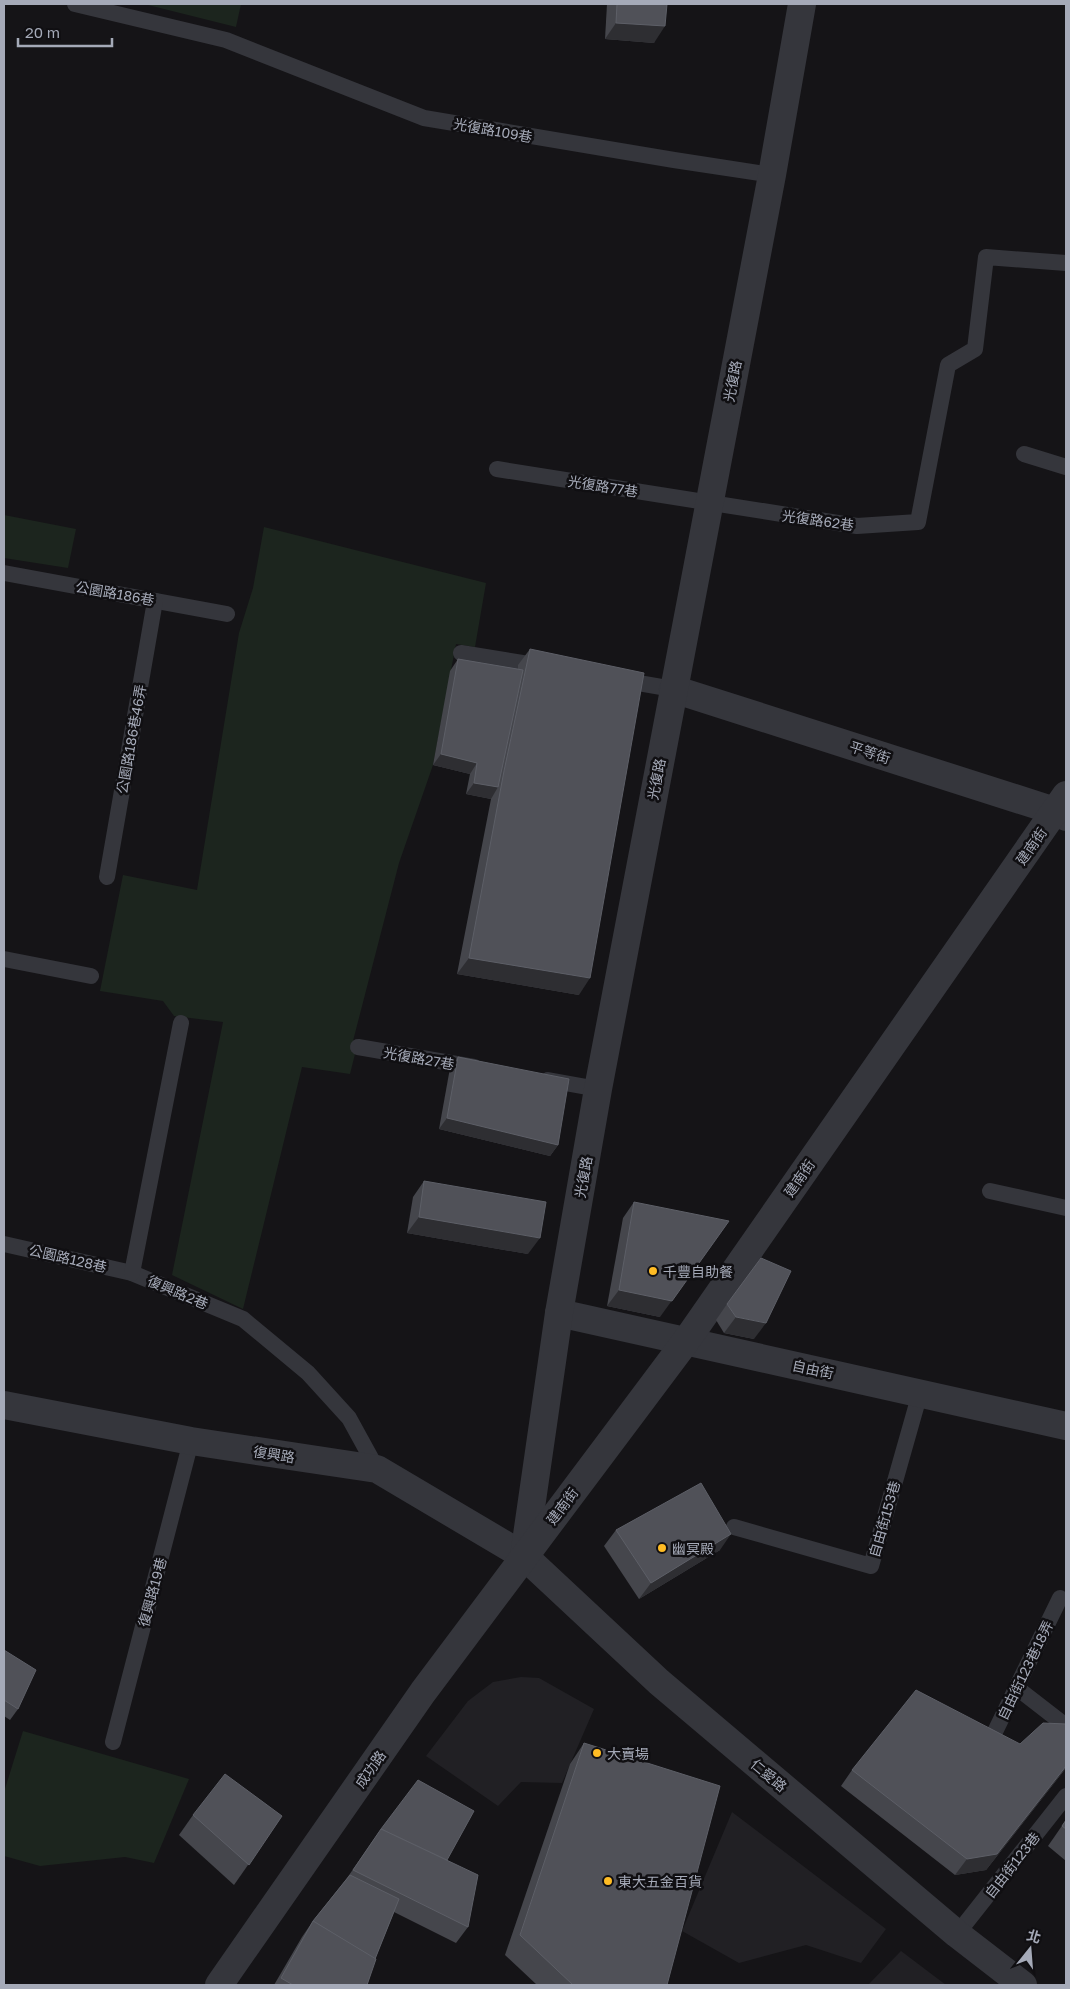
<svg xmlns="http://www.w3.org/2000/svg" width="1070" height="1989" font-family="'Golos Text','Noto Sans TC',sans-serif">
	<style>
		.built { fill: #212024 }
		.green { fill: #1c251e }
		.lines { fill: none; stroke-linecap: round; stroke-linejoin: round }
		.service { stroke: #35363c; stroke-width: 16 }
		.minor { stroke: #35363c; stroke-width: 28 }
		.wall { fill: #45464c }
		.shaded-wall { fill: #2e2e32 }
		.building { fill: #505158; stroke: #5d5f67 }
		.poi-dot { fill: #ffbc24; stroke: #100f12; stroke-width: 2 }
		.labels { text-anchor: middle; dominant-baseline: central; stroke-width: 5; stroke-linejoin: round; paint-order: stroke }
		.street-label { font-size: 14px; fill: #a5aab8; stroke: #100f12 }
		.poi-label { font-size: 14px; fill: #a5aab8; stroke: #100f12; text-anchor: start }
	</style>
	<rect width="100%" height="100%" fill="#151417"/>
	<g class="built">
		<path d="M521,1677L539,1678L594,1709L562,1783L521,1782L498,1806L426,1756L468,1701L493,1682Z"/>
		<path d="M732,1812L886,1929L861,1963L806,1945L739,1963L682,1931Z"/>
		<path d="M901,1951L946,1985H868Z"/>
	</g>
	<g class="green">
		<path d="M144,4H241L236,27Z"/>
		<path d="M4,515L76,529L68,568L4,558Z"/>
		<path d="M264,527L486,583L475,647L456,644L433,765L399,863L353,1041L355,1054L350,1074L302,1067L243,1309L172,1275L223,1022L174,1016L163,1001L100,991L123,875L197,890L239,633L253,588Z"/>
		<path d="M23,1731L189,1779L154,1863L125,1857L40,1866L4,1856V1792Z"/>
	</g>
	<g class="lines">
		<g class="service">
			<path d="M75,4L226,40L424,118L674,160L772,175"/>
			<path d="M1024,454L1066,467"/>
			<path d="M497,469L857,526L918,522L948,365L975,349L986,257L1066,263"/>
			<path d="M4,573L227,614"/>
			<path d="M461,653L541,666"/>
			<path d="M621,680L673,689"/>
			<path d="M107,877L155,601"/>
			<path d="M4,959L91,976"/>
			<path d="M358,1047L474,1067"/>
			<path d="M548,1080L598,1089"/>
			<path d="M990,1191L1066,1208"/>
			<path d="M4,1244L132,1273L243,1319L308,1373L349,1418L377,1469"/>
			<path d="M132,1273L181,1023"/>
			<path d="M734,1527L871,1566L920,1393"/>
			<path d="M1017,1688L1066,1726"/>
			<path d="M113,1742L191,1441"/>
			<path d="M990,1742L1060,1598"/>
			<path d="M957,1934L1066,1796"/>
		</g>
		<g class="minor">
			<path d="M673,689L1055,811L1066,817"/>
			<path d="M559,1313L1066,1426"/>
			<path d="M4,1405L191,1441L377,1469L524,1556L659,1682L957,1934L1023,1985"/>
			<path d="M524,1556L559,1313L598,1089L772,175L802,4"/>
			<path d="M219,1985L423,1692L686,1341L1066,795"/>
		</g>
	</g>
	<g class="wall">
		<path d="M607,4H667L654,43L605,39Z"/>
		<path d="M530,649L579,995L457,974L491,799L466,794L470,774L433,765L450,671L458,659L518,669V665Z"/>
		<path d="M458,1057L558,1145L550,1156L439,1129L450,1068Z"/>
		<path d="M424,1181L528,1254L407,1233L413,1197Z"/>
		<path d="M634,1202L660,1317L607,1306L623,1218Z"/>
		<path d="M727,1304L754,1339L724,1333L716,1320Z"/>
		<path d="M616,1530L720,1550L639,1599L604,1546Z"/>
		<path d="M4,1650L18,1709L10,1720L4,1716Z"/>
		<path d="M1066,1724V1768L986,1870L955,1875L841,1786L852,1770L1020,1744Z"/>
		<path d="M584,1743L667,1985H537L505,1955L570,1764Z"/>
		<path d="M193,1815L282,1816L234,1885L179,1835Z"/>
		<path d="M1066,1820V1861L1048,1846Z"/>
		<path d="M381,1829L447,1860L468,1927L456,1943L394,1912L375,1959L367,1985H274L302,1937L313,1921L347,1878Z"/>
	</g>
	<g class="shaded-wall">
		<path d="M616,23L665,26L654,43L605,39Z"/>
		<path d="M441,754L477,763L470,774L433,765Z"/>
		<path d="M474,783L498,787L491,799L466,794Z"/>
		<path d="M469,958L590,978L579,995L457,974Z"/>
		<path d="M447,1118L558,1145L550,1156L439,1129Z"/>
		<path d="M419,1217L540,1238L528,1254L407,1233Z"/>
		<path d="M729,1221L660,1317L607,1306L619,1290Z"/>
		<path d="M736,1317L766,1323L754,1339L724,1333Z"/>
		<path d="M731,1534L720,1550L639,1599L651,1583Z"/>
		<path d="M1066,1766V1768L986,1870L955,1875L967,1859Z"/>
	</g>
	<g class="building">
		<path d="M617,4H667L665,26L616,23Z"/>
		<path d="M530,649L644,673L590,978L469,958L504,771Z"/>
		<path d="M458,659L523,670L498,787L474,783L477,763L441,754Z"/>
		<path d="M458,1057L569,1079L558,1145L447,1118Z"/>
		<path d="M424,1181L546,1202L540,1238L419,1217Z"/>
		<path d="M634,1202L729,1221L672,1301L619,1290Z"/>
		<path d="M761,1258L791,1271L766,1323L736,1317L727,1304Z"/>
		<path d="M701,1483L731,1534L651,1583L616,1530Z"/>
		<path d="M4,1650L36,1670L18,1709L4,1700Z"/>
		<path d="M916,1690L1020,1744L1043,1723L1066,1724V1766L997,1854L967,1859L852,1770Z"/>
		<path d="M584,1743L720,1786L667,1985H573L520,1935Z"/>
		<path d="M225,1774L282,1816L249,1865L193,1815Z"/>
		<path d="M418,1780L474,1811L447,1860L381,1829Z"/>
		<path d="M1066,1820V1829L1062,1826Z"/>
		<path d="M381,1829L478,1875L468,1927L353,1870Z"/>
		<path d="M350,1875L399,1899L375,1959L313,1921Z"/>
		<path d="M313,1921L376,1959L367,1985H293L281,1978Z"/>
	</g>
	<g class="poi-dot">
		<circle cx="653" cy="1271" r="5"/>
		<circle cx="662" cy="1548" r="5"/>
		<circle cx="597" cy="1753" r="5"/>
		<circle cx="608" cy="1881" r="5"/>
	</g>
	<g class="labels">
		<g class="street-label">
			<text transform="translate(493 130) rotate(10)">光復路109巷</text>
			<text transform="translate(732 381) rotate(-79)">光復路</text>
			<text transform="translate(603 486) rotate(9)">光復路77巷</text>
			<text transform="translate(818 520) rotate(8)">光復路62巷</text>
			<text transform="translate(115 593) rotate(10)">公園路186巷</text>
			<text transform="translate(131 739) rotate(-80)">公園路186巷46弄</text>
			<text transform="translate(870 752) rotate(18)">平等街</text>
			<text transform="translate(656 779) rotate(-79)">光復路</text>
			<text transform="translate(1031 846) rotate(-55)">建南街</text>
			<text transform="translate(419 1058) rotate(10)">光復路27巷</text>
			<text transform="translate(583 1177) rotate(-80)">光復路</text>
			<text transform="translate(799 1178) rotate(-55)">建南街</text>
			<text transform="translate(68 1258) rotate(13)">公園路128巷</text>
			<text transform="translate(178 1292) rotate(23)">復興路2巷</text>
			<text transform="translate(813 1369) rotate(12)">自由街</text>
			<text transform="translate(274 1454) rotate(9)">復興路</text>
			<text transform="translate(562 1506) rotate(-53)">建南街</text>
			<text transform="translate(884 1519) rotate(-74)">自由街153巷</text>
			<text transform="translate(152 1592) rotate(-75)">復興路19巷</text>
			<text transform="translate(1025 1670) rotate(-64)">自由街123巷18弄</text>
			<text transform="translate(370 1769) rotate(-55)">成功路</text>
			<text transform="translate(769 1775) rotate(40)">仁愛路</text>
			<text transform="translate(1012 1865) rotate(-52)">自由街123巷</text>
		</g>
		<g class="poi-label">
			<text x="663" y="1271">千豐自助餐</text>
			<text x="672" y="1548">幽冥殿</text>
			<text x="607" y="1753">大賣場</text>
			<text x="618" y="1881">東大五金百貨</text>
		</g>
	</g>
	<rect width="1070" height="1989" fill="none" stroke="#a5aab8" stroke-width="10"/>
	<g transform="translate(1030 1949) rotate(17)" stroke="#100f12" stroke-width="4" paint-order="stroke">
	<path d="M0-4L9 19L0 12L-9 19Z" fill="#a5aab8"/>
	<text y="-8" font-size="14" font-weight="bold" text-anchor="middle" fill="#a5aab8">北</text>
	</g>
	<path d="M18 38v8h94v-8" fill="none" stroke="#a5aab8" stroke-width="2.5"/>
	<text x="25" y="38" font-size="15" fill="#a5aab8" stroke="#100f12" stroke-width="4" paint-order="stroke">20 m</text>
</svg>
